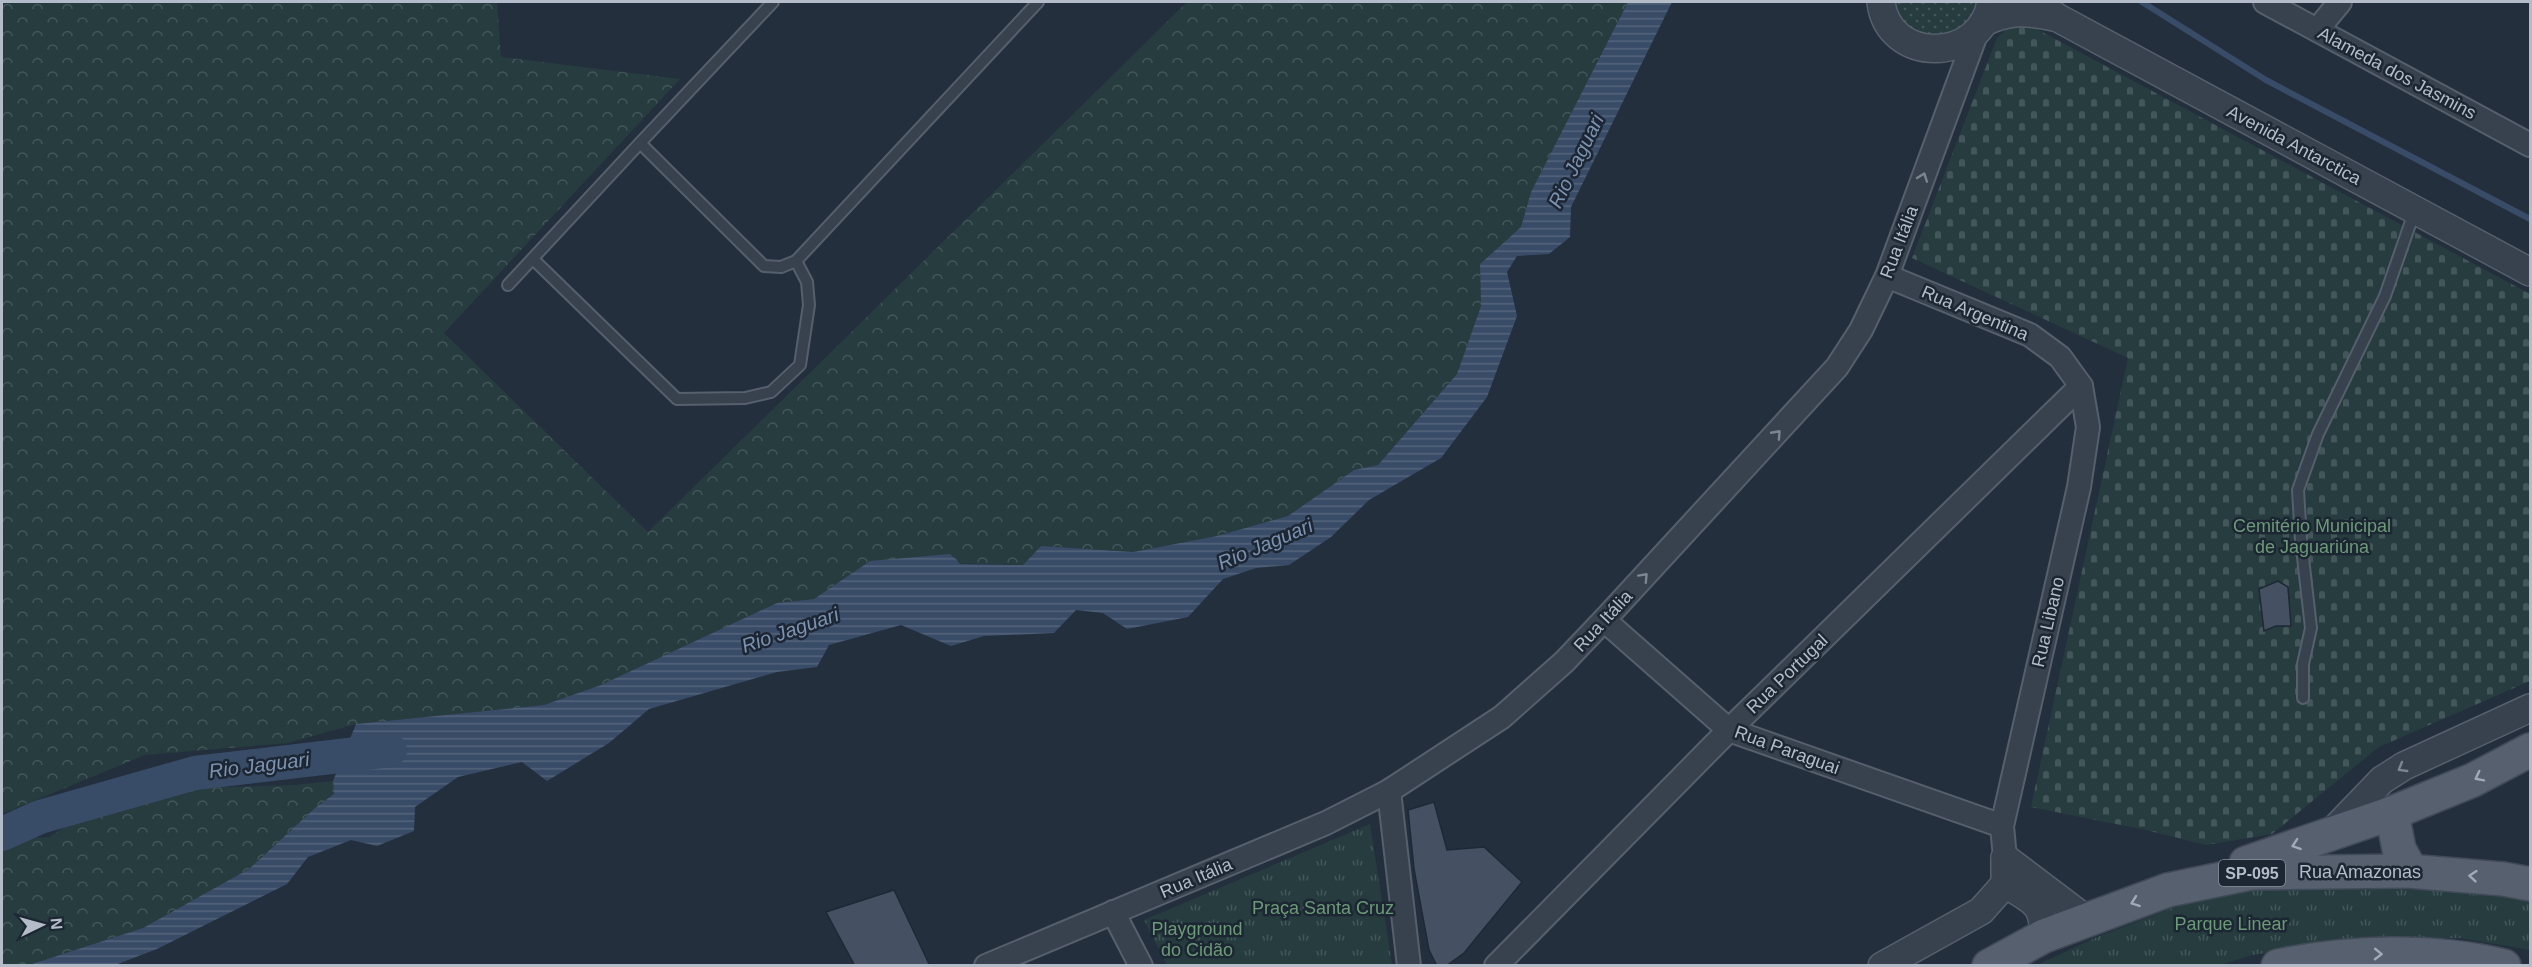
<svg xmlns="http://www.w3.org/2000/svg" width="2532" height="967" font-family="Arial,sans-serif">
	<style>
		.grass { fill: url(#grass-dots) }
		.forest { fill: url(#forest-crowns) }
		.cemetery { fill: url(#cemetery-stones) }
		.park { fill: url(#park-tufts) }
		.water { fill: url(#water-rules) }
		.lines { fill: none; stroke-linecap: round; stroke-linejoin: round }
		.stream { stroke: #394c67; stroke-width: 6 }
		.river { stroke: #394c67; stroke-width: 34 }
		.building { fill: #455162; stroke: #1f2835; stroke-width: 1.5 }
		.service-casing { stroke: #565f6c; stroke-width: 14 }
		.minor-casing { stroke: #565f6c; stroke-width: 26 }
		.tertiary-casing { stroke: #565f6c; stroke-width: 30 }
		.primary-casing { stroke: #414a57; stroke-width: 36 }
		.service { stroke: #38414e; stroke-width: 10 }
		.minor { stroke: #38414e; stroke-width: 22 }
		.tertiary { stroke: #38414e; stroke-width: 27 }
		.primary { stroke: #56606e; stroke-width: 33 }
		.oneway { stroke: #7c8592 }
		.oneway2 { stroke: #a1aab7 }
		.labels { text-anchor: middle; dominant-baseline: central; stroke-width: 5; stroke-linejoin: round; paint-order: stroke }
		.shield { fill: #1d2633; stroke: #878f9c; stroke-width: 1.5 }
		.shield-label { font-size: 16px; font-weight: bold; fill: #b4bcc9 }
		.street-label { font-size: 18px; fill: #b4bcc9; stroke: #1d2633 }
		.park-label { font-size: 18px; fill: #6b9a76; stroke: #1d2633 }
		.water-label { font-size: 20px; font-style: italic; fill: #7c92b1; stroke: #1d2633 }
	</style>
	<defs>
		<pattern id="grass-dots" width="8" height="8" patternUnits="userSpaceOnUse" patternTransform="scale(1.5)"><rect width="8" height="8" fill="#263c3f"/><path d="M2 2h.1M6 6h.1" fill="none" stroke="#435659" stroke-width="1.8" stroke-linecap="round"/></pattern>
		<pattern id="forest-crowns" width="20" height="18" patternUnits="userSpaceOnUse" patternTransform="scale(1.5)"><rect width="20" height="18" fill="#263c3f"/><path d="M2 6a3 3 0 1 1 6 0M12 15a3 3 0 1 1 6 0" fill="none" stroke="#435659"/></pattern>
		<pattern id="cemetery-stones" width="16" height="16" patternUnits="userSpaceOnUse" patternTransform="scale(1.5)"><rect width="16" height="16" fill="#263c3f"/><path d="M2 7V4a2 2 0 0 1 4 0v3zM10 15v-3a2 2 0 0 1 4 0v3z" fill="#435659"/></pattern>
		<pattern id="park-tufts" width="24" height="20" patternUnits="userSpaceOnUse" patternTransform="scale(1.5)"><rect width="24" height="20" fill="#263c3f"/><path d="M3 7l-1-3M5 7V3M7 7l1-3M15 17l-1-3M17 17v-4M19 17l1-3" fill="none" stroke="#435659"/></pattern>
		<pattern id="water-rules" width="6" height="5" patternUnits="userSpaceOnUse" patternTransform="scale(1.5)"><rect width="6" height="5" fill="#394c67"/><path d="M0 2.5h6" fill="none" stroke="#53647b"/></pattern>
	</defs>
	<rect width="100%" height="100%" fill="#242f3e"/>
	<path class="grass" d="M1894,2H1978C1966,45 1903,47 1894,2Z"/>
	<g class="forest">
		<path d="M2,2H497L501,57L680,79L444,333L648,532L1187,2H1628L1531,192L1521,227L1480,264L1481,306L1457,374L1378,465L1354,470L1288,516L1217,536L1133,552L1041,546L1023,565L870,561L814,599L777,603L601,685L544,705L356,724L288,743L145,755L2,814Z"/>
		<path d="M333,781L334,794L315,808L249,869L143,928L29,965H2V851L29,838L49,837L76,820L126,803L198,788L294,785Z"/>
	</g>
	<path class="cemetery" d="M2011,25L2031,26L2530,294V681L2379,747L2272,834L2206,845L2146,830L2031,807L2128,358L1912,258L1997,38Z"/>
	<g class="park">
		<path d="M1370,824L1392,965H1167L1144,920Z"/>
		<path d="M2384,881L2530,896V950L2460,938L2353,941L2252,955L2220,965L2035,966L2097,937L2224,888Z"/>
	</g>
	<path class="water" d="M1628,2H1672L1571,207L1570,237L1549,254L1517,256L1507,272L1517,316L1487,397L1441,458L1369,500L1331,537L1289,565L1256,568L1223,579L1188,617L1127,629L1103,613L1076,610L1054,633L984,636L951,646L901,625L829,645L817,667L777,672L649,709L609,743L547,781L522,762L458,777L415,807L414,831L377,846L351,840L308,857L287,884L157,949L115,965H29L143,928L249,869L315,808L334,794L333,781L356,724L544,705L601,685L777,603L814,599L870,561L950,554L960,564L1023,565L1041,546L1133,552L1217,536L1288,516L1354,470L1378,465L1457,374L1481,306L1480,264L1521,227L1531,192Z"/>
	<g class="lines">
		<path class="stream" d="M2142,2L2266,80L2530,219"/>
		<path class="river" d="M2,834L40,817L195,773L390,750"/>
	</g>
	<g class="building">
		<path d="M2278,581L2288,587L2291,626H2276L2264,631L2259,589Z"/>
		<path d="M1434,802L1447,850L1484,847L1522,882L1464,953L1446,966H1437L1429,950L1414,869L1408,810Z"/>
		<path d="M894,890L930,966H855L826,912Z"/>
	</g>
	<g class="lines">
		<g class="service-casing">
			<g id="service">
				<path d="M773,2L640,143L764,266L781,267L796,261L1038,2"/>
				<path d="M534,260L677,399L745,398L771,392L800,365L809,305L807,282L796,261"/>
				<path d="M508,285L640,143"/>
				<path d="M2303,698V664L2311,628L2301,540L2298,490L2318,434L2385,296L2415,210"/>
			</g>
		</g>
		<g class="minor-casing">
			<g id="minor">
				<path d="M2265,2L2530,145"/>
				<path d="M2317,30L2340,2"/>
				<path d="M1887,276L2030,335L2060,357L2081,386L2088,427L2079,487L2002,826L2005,858"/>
				<path d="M1604,620L1729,730L2002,826"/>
				<path d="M1389,791L1409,966"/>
				<path d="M1113,912L1141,966"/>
				<path d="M986,966L1326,823L1389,791L1502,717L1564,662L1604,620L1837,367L1861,330L1887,276L1978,29"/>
				<path d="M1496,966L1729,730L2081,386"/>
			</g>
		</g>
		<g class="tertiary-casing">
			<g id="tertiary">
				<path d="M1881,2C1888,64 1981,64 1991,2"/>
				<path d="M2035,2L2058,18L2530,272"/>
				<path d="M1984,22C2011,10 2025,11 2054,17"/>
				<path d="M2330,834L2382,780L2404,766L2530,708"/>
				<path d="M2005,858L2087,920"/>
				<path d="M2012,888C2037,903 2043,906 2044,936"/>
				<path d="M1882,966L1981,911L2005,884V858"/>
			</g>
		</g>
		<g class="primary-casing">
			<g id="primary">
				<path d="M2392,813L2399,849L2411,871"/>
				<path d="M2246,863L2392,813L2473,780L2530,750"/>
				<path d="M1989,966L2044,936L2168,890L2251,873L2408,871L2503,879L2530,884"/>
				<path d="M2278,966C2350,951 2433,949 2504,966"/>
			</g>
		</g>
		<use href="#service" class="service"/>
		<use href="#minor" class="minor"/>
		<use href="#tertiary" class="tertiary"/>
		<use href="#primary" class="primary"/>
	</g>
	<defs><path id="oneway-chevron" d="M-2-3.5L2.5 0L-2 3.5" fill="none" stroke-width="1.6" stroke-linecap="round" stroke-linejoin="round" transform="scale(1.5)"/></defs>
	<g class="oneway">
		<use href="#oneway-chevron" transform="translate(1923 177) rotate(-70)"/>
		<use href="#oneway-chevron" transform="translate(1777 434) rotate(-48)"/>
		<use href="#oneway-chevron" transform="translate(1644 577) rotate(-47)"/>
		<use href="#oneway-chevron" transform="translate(2402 768) rotate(150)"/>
	</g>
	<g class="oneway2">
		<use href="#oneway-chevron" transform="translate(2479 777) rotate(153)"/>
		<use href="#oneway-chevron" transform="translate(2296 845) rotate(161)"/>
		<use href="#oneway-chevron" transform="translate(2473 876) rotate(-175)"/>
		<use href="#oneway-chevron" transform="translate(2135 902) rotate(160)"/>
		<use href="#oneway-chevron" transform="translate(2378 954) rotate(1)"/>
	</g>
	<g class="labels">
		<rect class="shield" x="2219" y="860" width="66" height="26" rx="4.5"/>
		<g class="shield-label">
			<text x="2252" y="873">SP-095</text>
		</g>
		<g class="street-label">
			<text transform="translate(2397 73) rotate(28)">Alameda dos Jasmins</text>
			<text transform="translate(2294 145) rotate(28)">Avenida Antarctica</text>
			<text transform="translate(1899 242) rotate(-69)">Rua Itália</text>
			<text transform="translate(1975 313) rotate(23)">Rua Argentina</text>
			<text transform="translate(1603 621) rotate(-47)">Rua Itália</text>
			<text transform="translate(2048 622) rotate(-77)">Rua Libano</text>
			<text transform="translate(1787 674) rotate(-44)">Rua Portugal</text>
			<text transform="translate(1787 750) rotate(20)">Rua Paraguai</text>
			<text x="2360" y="872">Rua Amazonas</text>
			<text transform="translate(1196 878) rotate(-23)">Rua Itália</text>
		</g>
		<g class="park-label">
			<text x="2312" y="526">Cemitério Municipal<tspan x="2312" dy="21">de Jaguariúna</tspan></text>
			<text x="1323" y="908">Praça Santa Cruz</text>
			<text x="2231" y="924">Parque Linear</text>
			<text x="1197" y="929">Playground<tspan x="1197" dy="21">do Cidão</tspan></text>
		</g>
		<g class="water-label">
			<text transform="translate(1576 161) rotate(-64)">Rio Jaguari</text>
			<text transform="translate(1265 544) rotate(-23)">Rio Jaguari</text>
			<text transform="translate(790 630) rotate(-19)">Rio Jaguari</text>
			<text transform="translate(259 765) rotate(-7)">Rio Jaguari</text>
		</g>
	</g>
	<rect width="2532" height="967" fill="none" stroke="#b4bcc9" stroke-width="6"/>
	<g transform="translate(42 925) rotate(85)" stroke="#1d2633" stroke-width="4.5" paint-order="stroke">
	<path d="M0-4.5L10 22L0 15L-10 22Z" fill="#b4bcc9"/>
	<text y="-9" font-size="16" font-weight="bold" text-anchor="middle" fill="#b4bcc9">N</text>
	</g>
</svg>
